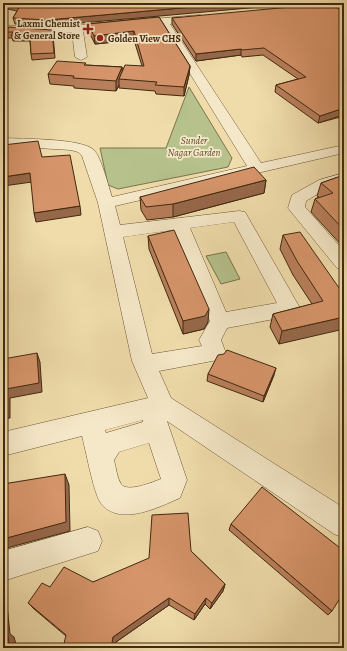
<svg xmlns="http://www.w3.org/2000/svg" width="347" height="651" font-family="Alegreya,serif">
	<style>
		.green { fill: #b6c18c; stroke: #7c744e }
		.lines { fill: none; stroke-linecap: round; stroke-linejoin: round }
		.minor-casing { stroke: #6d5537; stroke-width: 1 }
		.minor { fill: #f5e8c8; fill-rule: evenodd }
		.wall { fill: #b87f5b; stroke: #412810 }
		.shaded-wall { fill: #96684a; stroke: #412810 }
		.building { fill: #d6946a; stroke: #412810 }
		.poi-dot { fill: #8f2418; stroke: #f5e8c8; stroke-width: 1.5 }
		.labels { text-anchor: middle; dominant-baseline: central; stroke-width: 3.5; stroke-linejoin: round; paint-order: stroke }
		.far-poi-label { font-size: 10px; font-weight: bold; fill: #412810; stroke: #f5e8c8; text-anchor: end }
		.far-park-label { font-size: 10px; font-style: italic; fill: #5e4e2f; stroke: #f5e8c8 }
	</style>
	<rect width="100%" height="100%" fill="#f0dcab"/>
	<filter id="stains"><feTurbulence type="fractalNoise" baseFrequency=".005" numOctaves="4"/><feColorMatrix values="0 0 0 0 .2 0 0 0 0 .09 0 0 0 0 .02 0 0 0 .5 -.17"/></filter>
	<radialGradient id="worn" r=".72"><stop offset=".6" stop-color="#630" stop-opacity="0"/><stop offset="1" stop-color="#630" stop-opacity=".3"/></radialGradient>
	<g class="green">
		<path d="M189,87L232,158L228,167L118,189L108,185L100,148H166Z"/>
		<path d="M226,252L240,279L221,284L206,256Z"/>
	</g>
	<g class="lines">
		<g class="minor-casing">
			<g id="minor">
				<path d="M294,3H308L288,12L283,9Z"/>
				<path d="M200,15L204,16L205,18L204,20L170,24L261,163L344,145V153L115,206L120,225L239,211L245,212L300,308L297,313L290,316L227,328L221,340L226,353L223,359L159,371L171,398L344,508V538L334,534L167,421L187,480L180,498C159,507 118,528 100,502C93,490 86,451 82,436L3,456V432L148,398L132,361L98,203L82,156L78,152L71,150L3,146V138C22,139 81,138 94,150C102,159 108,185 112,197L247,166L160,25L83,31L87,57L81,60L75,57L72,32L48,34L3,31V25L48,28ZM234,222L277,303L226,312L190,228ZM173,230L210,321L199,340L202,346L152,354L123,237ZM143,420V422L106,433L105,430ZM149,443L161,479C153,482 127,493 121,484C117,478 116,467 114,460L119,452Z"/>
				<path d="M344,173V183L331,186L306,201L305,207L344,251V269L337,268L288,208L292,195L319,180Z"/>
				<path d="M88,527L98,531L102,541L98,551L3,581V551Z"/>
			</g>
		</g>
		<use href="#minor" class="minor"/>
	</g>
	<g class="wall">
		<path d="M3,3H119L48,26L15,24L13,18L17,11L3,8Z"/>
		<path d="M329,3H344V8L340,6Z"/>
		<path d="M344,12V116L318,123L275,92L276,85L298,79L263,55L242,57L241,55L196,61L172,24V18Z"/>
		<path d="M159,17L190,66L189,75L184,96L156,94L155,91L119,88V85L116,91L74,88V86L50,84L48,74L86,65L122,67V72L142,66L134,40L95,44L89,32L88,24Z"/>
		<path d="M9,27L53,35L55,58L32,60L31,54L30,41H13L12,38H7L6,32Z"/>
		<path d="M344,175V248L311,212L315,199L319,197L317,196L321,183Z"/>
		<path d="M266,180L264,193L173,217L147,220L141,210L140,197Z"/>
		<path d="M283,235L344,295L279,344L270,327L273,314L312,304L293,275L280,249Z"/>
		<path d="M148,236L208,322L204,329L183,334L149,249Z"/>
		<path d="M224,354L274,375L263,402L207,381L208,374Z"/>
		<path d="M231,524L332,611L328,615L229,530Z"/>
		<path d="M191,551L225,584L223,591L210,609L205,604L194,620L169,605L116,642L66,636L34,609L28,603L50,587L93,582Z"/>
	</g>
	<g class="shaded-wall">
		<path d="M237,3H305L48,26L47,20Z"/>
		<path d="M134,31V40L95,44L94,36Z"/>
		<path d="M241,49V55L196,61V54Z"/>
		<path d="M190,66L189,75L184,96V87Z"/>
		<path d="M122,67L123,77L119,79V85L116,91V81Z"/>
		<path d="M344,108L343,115L318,123L320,116Z"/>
		<path d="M30,173L32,182L3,186V177Z"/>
		<path d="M266,180L264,193L173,217V204Z"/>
		<path d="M80,206L81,215L36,222L34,213Z"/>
		<path d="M209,309L208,322L204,329L183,334V321Z"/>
		<path d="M344,317V329L279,344L282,331Z"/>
		<path d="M37,353L40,362L42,392L10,398V418L3,419V410L6,389Z"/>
		<path d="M276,368L274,375L263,402L264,396Z"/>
		<path d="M65,474L69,485L70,531L3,549V539Z"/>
		<path d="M225,584L223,591L210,609L212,603Z"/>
		<path d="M3,589L7,605L10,634L14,637L17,648H10L3,637Z"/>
		<path d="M169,598V605L116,642L115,648H111L113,637Z"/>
		<path d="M206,598L205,604L194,620L195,614Z"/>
	</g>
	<g class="building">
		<path d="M8,3H119L120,6L148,3H237L47,20L13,18L20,6Z"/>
		<path d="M323,4L334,6L344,12V15H341L344,17V108L320,116L276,85L306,77L264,48L242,50L241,49L196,54L172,18Z"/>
		<path d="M159,17L190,66L184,87L155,85L157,82L119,79L125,65L144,66L134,31L94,36L88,24Z"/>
		<path d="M9,27L52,30L54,53L31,54L30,36H11L13,32H6Z"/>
		<path d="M57,61L86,63L84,65L122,67L116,81L73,78L74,76L48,74Z"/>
		<path d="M38,141L42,157L70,155L80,206L34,213L30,173L3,177V145Z"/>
		<path d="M254,167L266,180L173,204L146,207L140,197Z"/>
		<path d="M344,175V197H343L344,198V230L315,199L333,193L321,183Z"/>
		<path d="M174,230L209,309L205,316L183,321L148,236Z"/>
		<path d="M300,232L344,295V317L282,331L273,314L323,301L297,261L283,235Z"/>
		<path d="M227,350L276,368L264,396L208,374L218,355L224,354Z"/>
		<path d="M37,353L39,383L6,389V410H3V359Z"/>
		<path d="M65,474L66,522L3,539V484Z"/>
		<path d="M262,487L344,551V592L332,611L231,524Z"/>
		<path d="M188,513L191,551L225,584L212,603L206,598L195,614L169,598L113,637L111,648H63L66,635L28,603L42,583L50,587L64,567L93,582L149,558L152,515Z"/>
		<path d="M7,632L10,648H3V636Z"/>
	</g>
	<g class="poi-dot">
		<path d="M86 23h4v4h4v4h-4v4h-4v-4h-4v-4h4z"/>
		<circle cx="100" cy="38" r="4"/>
	</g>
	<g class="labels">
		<g class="far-poi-label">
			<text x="80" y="23">Laxmi Chemist<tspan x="80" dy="12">&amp; General Store</tspan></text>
			<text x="108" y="38" text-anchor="start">Golden View CHS</text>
		</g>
		<g class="far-park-label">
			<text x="194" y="140">Sunder<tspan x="194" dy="12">Nagar Garden</tspan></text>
		</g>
	</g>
	<rect width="347" height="651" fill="none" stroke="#f0dcab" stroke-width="16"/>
	<rect x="4" y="4" width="339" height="643" fill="none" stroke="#412810" stroke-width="2"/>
	<rect x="8" y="8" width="331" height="635" fill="none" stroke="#412810"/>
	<rect width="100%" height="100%" filter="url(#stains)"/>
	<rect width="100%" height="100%" fill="url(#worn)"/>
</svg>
